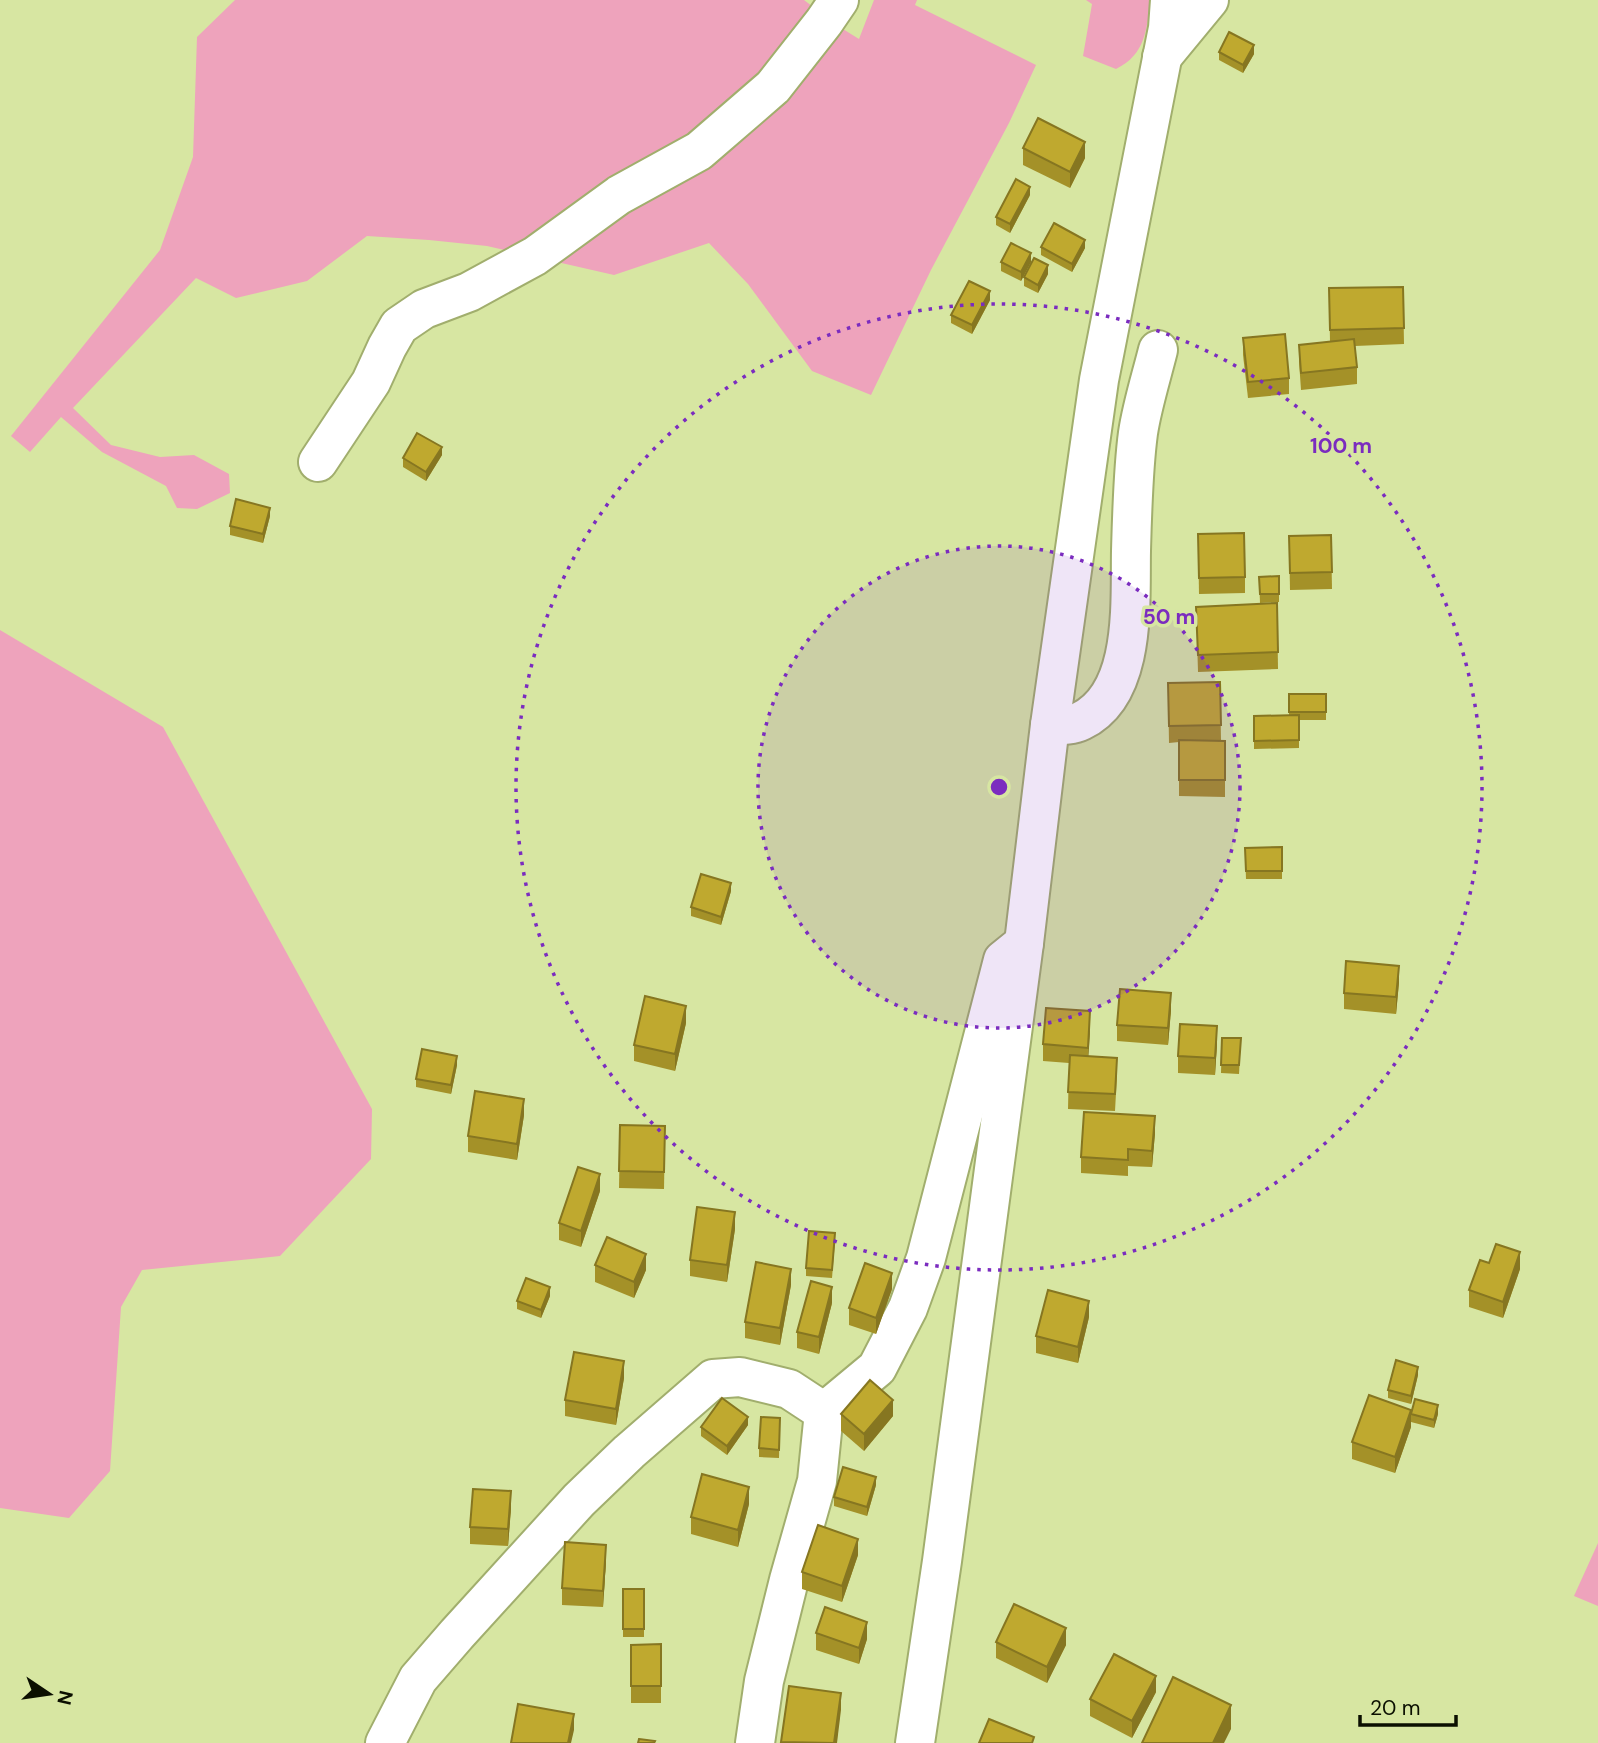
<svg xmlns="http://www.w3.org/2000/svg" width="1598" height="1743" font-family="'DM Sans',sans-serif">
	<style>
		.green { fill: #eea3bc }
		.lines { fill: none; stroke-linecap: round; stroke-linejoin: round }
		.minor-casing { stroke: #a1ae6d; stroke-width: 42 }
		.tertiary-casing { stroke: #a1ae6d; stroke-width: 42 }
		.minor { stroke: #fff; stroke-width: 38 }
		.tertiary { stroke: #fff; stroke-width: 38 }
		.wall { fill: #a49128 }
		.shaded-wall { fill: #867621 }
		.building { fill: #bfa92f; stroke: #867621; stroke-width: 2 }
		.ring { fill: none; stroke: #7b2cbf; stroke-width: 3.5; stroke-dasharray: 3.5 7 }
		.centre { fill: #7b2cbf; stroke: #d7e6a2; stroke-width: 3.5 }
		.ring-label { font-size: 21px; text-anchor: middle; font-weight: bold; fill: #7b2cbf; stroke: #d7e6a2; stroke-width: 7; stroke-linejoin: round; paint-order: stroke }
	</style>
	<rect width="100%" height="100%" fill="#d7e6a2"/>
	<g class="green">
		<path d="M235,0H804L838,26L859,39L874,0H917L915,5L1036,65L1009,123L931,270L871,395L812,371L748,284L709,243L614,275L487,246L429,240L367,236L307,281L236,298L196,278L73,408L111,445L160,457L194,455L229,474L230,493L197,509L177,508L166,486L102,452L61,417L30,452L11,436L160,250L193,157L197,37Z"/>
		<path d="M1086,0H1151C1146,30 1146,54 1116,69L1083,56L1092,4Z"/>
		<path d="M0,630L163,727L372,1109L371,1159L280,1256L142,1270L121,1307L110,1471L69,1518L0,1508Z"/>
		<path d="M1598,1543V1606L1574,1596Z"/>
	</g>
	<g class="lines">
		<g class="minor-casing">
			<g id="minor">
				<path d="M1162,57L1209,0"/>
				<path d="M318,462L371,382L387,347L399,326L424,309L469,292L535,256L619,195L699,151L773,87L824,22L839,0"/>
				<path d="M1050,725C1060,725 1071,726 1081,721C1137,694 1130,603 1131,551C1132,514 1133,470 1138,433C1142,406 1151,378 1158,350"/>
				<path d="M385,1743L418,1679L457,1634L579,1500L629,1452L713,1379L740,1377L789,1389L824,1412"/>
				<path d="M755,1743L764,1681L789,1580L817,1481L824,1412L877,1368L908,1308L926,1258L1003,960L1024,943"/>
			</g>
		</g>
		<g class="tertiary-casing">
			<path id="tertiary" d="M915,1743L942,1561L1024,943L1050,725L1099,380L1168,28L1170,0"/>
		</g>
		<use href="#minor" class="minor"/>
		<use href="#tertiary" class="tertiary"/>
	</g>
	<g class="wall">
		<path d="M1219,52L1254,54L1243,73L1219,60Z"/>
		<path d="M1023,148L1085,158L1070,188L1023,165Z"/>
		<path d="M1030,195L1010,233L996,225V217Z"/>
		<path d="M1041,247L1085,248L1072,272L1041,255Z"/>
		<path d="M1001,262H1031L1021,281L1001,271Z"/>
		<path d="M1048,274L1038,293L1024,286V277Z"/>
		<path d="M1403,287L1404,344L1355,346L1357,367V384L1301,390L1299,361V345L1330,342L1329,288Z"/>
		<path d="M990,300L972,334L951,323V315Z"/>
		<path d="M1243,338L1289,378V394L1248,398L1243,355Z"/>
		<path d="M442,455L426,481L403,467V458Z"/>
		<path d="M270,516L263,543L230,535V526Z"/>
		<path d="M1198,534L1245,577V593L1199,594Z"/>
		<path d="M1331,535L1332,589L1290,590L1289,536Z"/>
		<path d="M1279,576V602L1260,603L1259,577Z"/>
		<path d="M1277,603L1278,669L1198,672L1196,607Z"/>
		<path d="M1220,682L1221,741H1225V797L1179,796V742L1169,743L1168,683Z"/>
		<path d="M1289,694H1326V720H1299V748L1254,749V716L1289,715Z"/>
		<path d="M1282,847V879H1246L1245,848Z"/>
		<path d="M731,891L721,925L691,916V907Z"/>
		<path d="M1399,982L1396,1014L1344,1009V993Z"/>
		<path d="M1171,1010L1168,1045L1117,1041V1025Z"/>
		<path d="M686,1023L675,1071L634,1061V1045Z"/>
		<path d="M1090,1028L1088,1056L1117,1075L1115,1111L1068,1109L1069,1063L1043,1061V1044Z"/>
		<path d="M1222,1038H1241L1239,1074L1221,1073Z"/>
		<path d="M1217,1043L1215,1075L1178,1073V1056Z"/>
		<path d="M457,1065L451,1094L416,1087V1079Z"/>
		<path d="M524,1115L517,1160L468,1152V1136Z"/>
		<path d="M620,1125L665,1126L664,1189L619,1188Z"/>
		<path d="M1155,1133L1152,1167L1128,1166V1176L1081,1173V1157Z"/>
		<path d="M600,1191L581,1247L559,1240V1223Z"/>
		<path d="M735,1229L727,1282L690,1276V1260Z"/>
		<path d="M835,1241L832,1278L806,1276V1268Z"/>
		<path d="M1489,1263L1520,1269L1503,1318L1469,1307V1290Z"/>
		<path d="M595,1265L646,1270L634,1298L595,1282Z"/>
		<path d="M791,1285L780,1345L745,1338V1322Z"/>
		<path d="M892,1289L876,1334L849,1325V1308Z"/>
		<path d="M550,1296L541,1318L517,1309V1301Z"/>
		<path d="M832,1303L819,1354L797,1348V1332Z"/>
		<path d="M1089,1317L1078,1363L1036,1353V1336Z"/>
		<path d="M1418,1375L1411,1404L1388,1398V1390Z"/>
		<path d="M624,1378L616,1425L565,1416V1400Z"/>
		<path d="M841,1414L893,1416L864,1451L841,1431Z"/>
		<path d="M1411,1414H1438L1434,1428L1411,1422Z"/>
		<path d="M780,1418L779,1458L759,1457V1448Z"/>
		<path d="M748,1425L727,1455L701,1436V1427Z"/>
		<path d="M1411,1427L1395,1473L1352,1459V1442Z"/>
		<path d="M876,1485L867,1516L834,1506V1497Z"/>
		<path d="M749,1504L738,1547L691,1534V1517Z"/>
		<path d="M511,1508L508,1546L470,1544V1527Z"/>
		<path d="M858,1555L842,1602L802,1589V1572Z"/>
		<path d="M606,1561L603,1607L562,1605V1588Z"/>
		<rect x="623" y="1589" width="21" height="48"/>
		<path d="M816,1633L867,1639L859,1664L816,1650Z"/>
		<path d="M996,1642L1066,1645L1047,1683L996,1658Z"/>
		<path d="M661,1644V1703H631V1645Z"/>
		<path d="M1156,1692L1132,1738L1090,1716V1699Z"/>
	</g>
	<g class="shaded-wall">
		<path d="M1254,45V54L1243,73V65Z"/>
		<path d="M1085,142V158L1070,188V172Z"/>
		<path d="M1030,187V195L1010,233V224Z"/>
		<path d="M1085,240V248L1072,272V264Z"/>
		<path d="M1031,253V262L1021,281V272Z"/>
		<path d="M1048,265V274L1038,293V285Z"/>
		<path d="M990,291V300L972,334V325Z"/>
		<path d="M442,447V455L426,481V472Z"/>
		<path d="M270,508V516L263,543V534Z"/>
		<path d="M731,883V891L721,925V917Z"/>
		<path d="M1399,966V982L1396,1014V997Z"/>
		<path d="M1171,993V1010L1168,1045V1028Z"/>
		<path d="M686,1006V1023L675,1071V1054Z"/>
		<path d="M1090,1011V1028L1088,1064V1048Z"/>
		<path d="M1217,1026V1043L1215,1075V1058Z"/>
		<path d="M457,1056V1065L451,1094V1085Z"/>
		<path d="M524,1099V1115L517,1160V1144Z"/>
		<path d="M1155,1116V1133L1152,1167V1151Z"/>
		<path d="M600,1174V1191L581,1247V1231Z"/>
		<path d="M735,1212V1229L727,1282V1265Z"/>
		<path d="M1520,1252V1269L1503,1318V1302Z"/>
		<path d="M646,1254V1270L634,1298V1282Z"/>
		<path d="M791,1269V1285L780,1345V1328Z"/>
		<path d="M892,1273V1289L876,1334V1318Z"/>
		<path d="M550,1287V1296L541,1318V1310Z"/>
		<path d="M832,1287V1303L819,1354V1337Z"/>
		<path d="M1089,1301V1317L1078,1363V1347Z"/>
		<path d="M624,1361V1378L616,1425V1409Z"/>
		<path d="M1418,1367V1375L1411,1404V1396Z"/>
		<path d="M893,1400V1416L864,1451V1434Z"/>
		<path d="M1438,1405V1414L1434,1428V1420Z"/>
		<path d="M1411,1410V1427L1395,1473V1457Z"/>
		<path d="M748,1417V1425L727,1455V1446Z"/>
		<path d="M876,1477V1485L867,1516V1507Z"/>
		<path d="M749,1487V1504L738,1547V1530Z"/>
		<path d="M511,1491V1508L508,1546V1529Z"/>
		<path d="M858,1539V1555L842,1602V1586Z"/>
		<path d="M606,1545V1561L603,1607V1591Z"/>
		<path d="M867,1622V1639L859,1664V1648Z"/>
		<path d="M1066,1628V1645L1047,1683V1667Z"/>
		<path d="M1156,1676V1692L1132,1738V1721Z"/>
		<path d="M841,1693V1710L837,1743H834Z"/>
		<path d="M1231,1705V1729L1224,1743H1213Z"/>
		<path d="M574,1714V1730L571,1743H568Z"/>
	</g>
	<g class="building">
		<path d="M1229,32L1254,45L1243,65L1219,52Z"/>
		<path d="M1038,118L1085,142L1070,172L1023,148Z"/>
		<path d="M1016,179L1030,187L1010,224L996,217Z"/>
		<path d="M1054,223L1085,240L1072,264L1041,247Z"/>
		<path d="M1011,243L1031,253L1021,272L1001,262Z"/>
		<path d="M1034,258L1048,265L1038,285L1024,277Z"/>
		<path d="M969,281L990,291L972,325L951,315Z"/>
		<path d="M1403,287L1404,328L1330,330L1329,288Z"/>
		<path d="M1285,334L1289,378L1248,382L1243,338Z"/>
		<path d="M1354,339L1357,367L1301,373L1299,345Z"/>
		<path d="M417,433L442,447L426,472L403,458Z"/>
		<path d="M236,499L270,508L263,534L230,526Z"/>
		<path d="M1244,533L1245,577L1199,578L1198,534Z"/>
		<path d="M1331,535L1332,572L1290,573L1289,536Z"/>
		<path d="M1279,576V594H1260L1259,577Z"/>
		<path d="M1277,603L1278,652L1198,655L1196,607Z"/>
		<path d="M1220,682L1221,725L1169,726L1168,683Z"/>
		<rect x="1289" y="694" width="37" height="18"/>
		<path d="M1299,715V740L1254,741V716Z"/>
		<path d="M1179,740L1225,741V780H1179Z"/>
		<path d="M1282,847V871H1246L1245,848Z"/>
		<path d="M701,874L731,883L721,917L691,907Z"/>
		<path d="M1346,961L1399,966L1396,997L1344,993Z"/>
		<path d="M1120,989L1171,993L1168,1028L1117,1025Z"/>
		<path d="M645,996L686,1006L675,1054L634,1045Z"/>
		<path d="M1046,1008L1090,1011L1088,1048L1043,1044Z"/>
		<path d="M1180,1024L1217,1026L1215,1058L1178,1056Z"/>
		<path d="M1222,1038H1241L1239,1065H1221Z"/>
		<path d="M422,1049L457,1056L451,1085L416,1079Z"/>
		<path d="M1070,1055L1117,1058L1115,1094L1068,1092Z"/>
		<path d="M475,1091L524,1099L517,1144L468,1136Z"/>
		<path d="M1084,1112L1155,1116L1152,1151L1128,1149V1160L1081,1157Z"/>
		<path d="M620,1125L665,1126L664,1172L619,1171Z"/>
		<path d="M578,1167L600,1174L581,1231L559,1223Z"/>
		<path d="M697,1207L735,1212L727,1265L690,1260Z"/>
		<path d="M809,1231L835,1233L832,1270L806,1268Z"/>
		<path d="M607,1237L646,1254L634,1282L595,1265Z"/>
		<path d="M1496,1244L1520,1252L1503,1302L1469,1290L1480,1260L1489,1263Z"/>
		<path d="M756,1262L791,1269L780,1328L745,1322Z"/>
		<path d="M865,1263L892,1273L876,1318L849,1308Z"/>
		<path d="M526,1278L550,1287L541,1310L517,1301Z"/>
		<path d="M811,1281L832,1287L819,1337L797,1332Z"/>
		<path d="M1048,1290L1089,1301L1078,1347L1036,1336Z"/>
		<path d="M574,1352L624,1361L616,1409L565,1400Z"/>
		<path d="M1396,1360L1418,1367L1411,1396L1388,1390Z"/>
		<path d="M870,1380L893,1400L864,1434L841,1414Z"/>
		<path d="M1369,1395L1411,1410L1395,1457L1352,1442Z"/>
		<path d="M722,1398L748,1417L727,1446L701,1427Z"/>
		<path d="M1415,1399L1438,1405L1434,1420L1411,1414Z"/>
		<path d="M761,1417L780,1418L779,1450L759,1448Z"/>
		<path d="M843,1467L876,1477L867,1507L834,1497Z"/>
		<path d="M702,1474L749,1487L738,1530L691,1517Z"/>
		<path d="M473,1489L511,1491L508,1529L470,1527Z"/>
		<path d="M818,1525L858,1539L842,1586L802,1572Z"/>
		<path d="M565,1542L606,1545L603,1591L562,1588Z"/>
		<rect x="623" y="1589" width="21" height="40"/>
		<path d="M1014,1604L1066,1628L1047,1667L996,1642Z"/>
		<path d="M825,1607L867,1622L859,1648L816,1633Z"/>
		<path d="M661,1644V1686H631V1645Z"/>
		<path d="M1114,1654L1156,1676L1132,1721L1090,1699Z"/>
		<path d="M1173,1677L1231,1705L1213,1743H1142Z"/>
		<path d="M789,1686L841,1693L834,1743L781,1742Z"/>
		<path d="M518,1704L574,1714L568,1743H511Z"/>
		<path d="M989,1719L1034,1737L1032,1743H979Z"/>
		<path d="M639,1739L655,1741L654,1743H638Z"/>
	</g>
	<circle cx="999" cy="787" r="241" fill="#7b2cbf" fill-opacity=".12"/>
	<g class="ring">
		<circle cx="999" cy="787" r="241"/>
		<circle cx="999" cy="787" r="483"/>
	</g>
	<circle cx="999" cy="787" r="10" class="centre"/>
	<g class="ring-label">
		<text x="1341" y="453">100 m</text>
		<text x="1169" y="624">50 m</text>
	</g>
	<g transform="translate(49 1694) rotate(103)" stroke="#d7e6a2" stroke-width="5" paint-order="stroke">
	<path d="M0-5L12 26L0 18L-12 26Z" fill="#0b0f00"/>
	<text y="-10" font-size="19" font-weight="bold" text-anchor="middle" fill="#0b0f00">N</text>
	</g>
	<path d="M1360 1715v10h96v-10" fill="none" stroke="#0b0f00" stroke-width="3.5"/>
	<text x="1370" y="1715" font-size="21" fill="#0b0f00" stroke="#d7e6a2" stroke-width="5" paint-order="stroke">20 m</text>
</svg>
